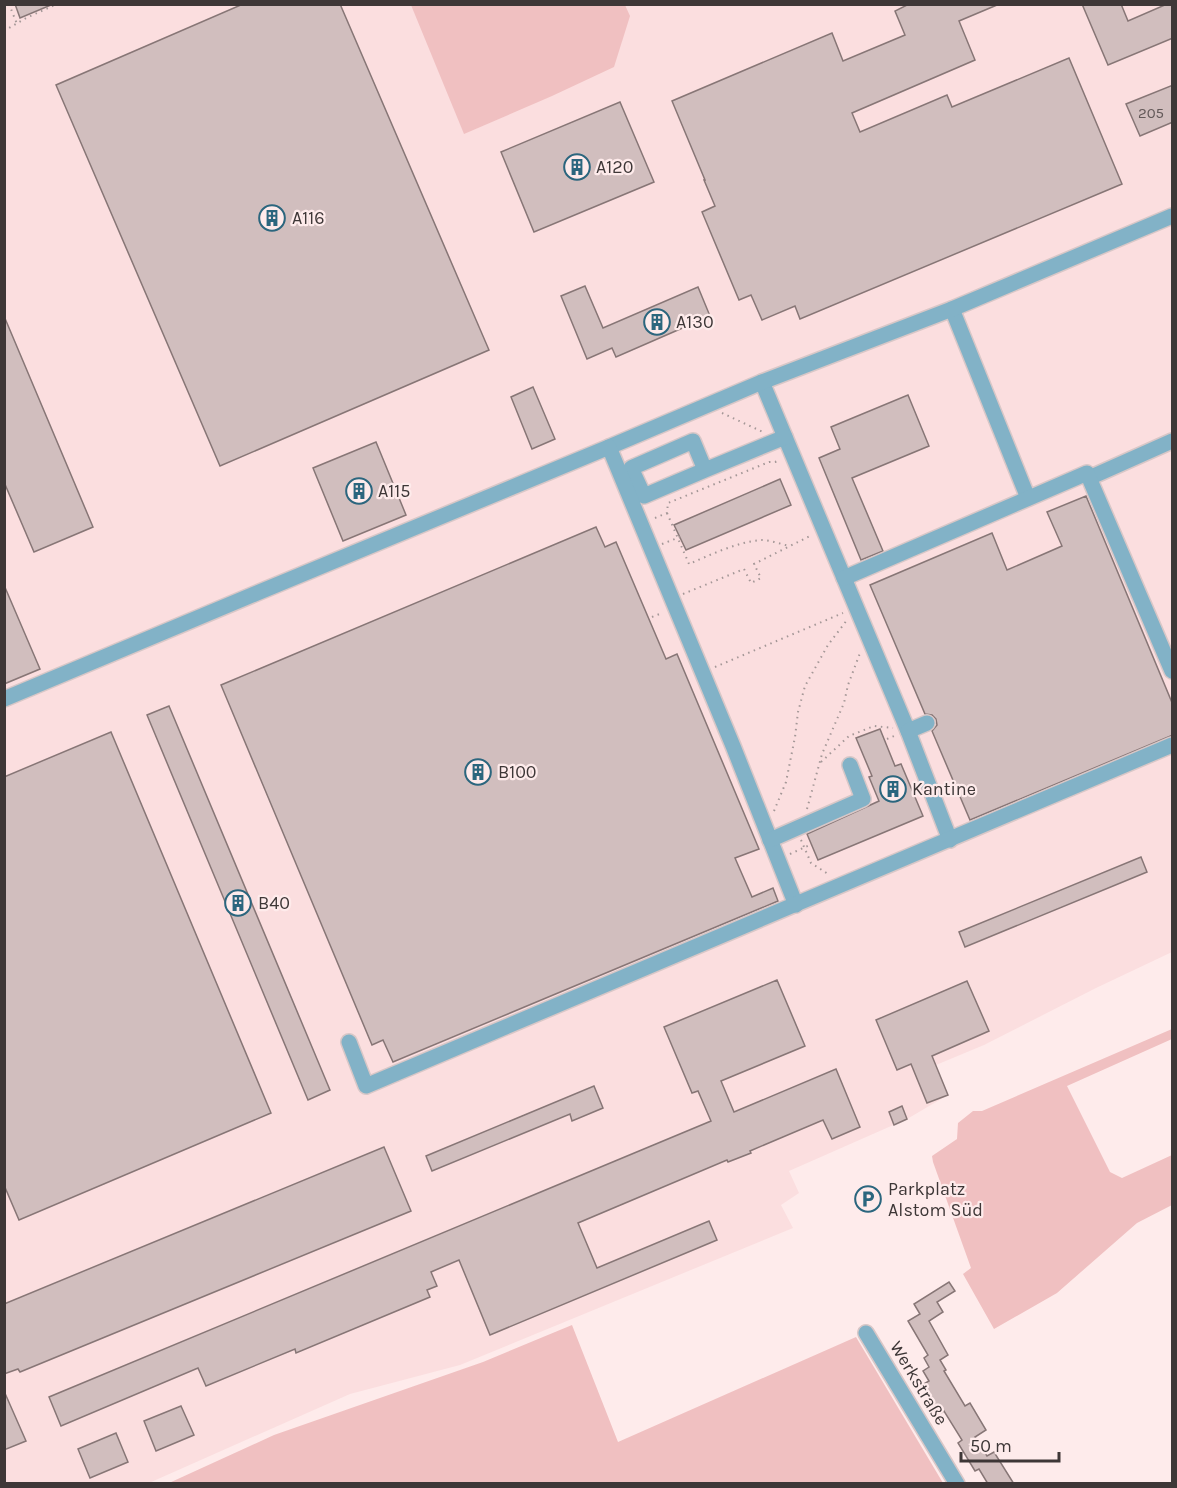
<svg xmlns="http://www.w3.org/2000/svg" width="1177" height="1488" font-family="Karla,sans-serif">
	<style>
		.built { fill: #fbdedf }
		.green { fill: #f0c0c1 }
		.building { fill: #d1bebe; stroke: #877676; stroke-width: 1.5 }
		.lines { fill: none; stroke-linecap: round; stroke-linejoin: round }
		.minor-casing { stroke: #d8c7c7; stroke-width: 18 }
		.path { stroke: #a49797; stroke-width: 2; stroke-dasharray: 1.5 4.5; stroke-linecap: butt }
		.minor { stroke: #82b2c7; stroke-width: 15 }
		.labels { text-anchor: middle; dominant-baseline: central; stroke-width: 4.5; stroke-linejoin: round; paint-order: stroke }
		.number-label { font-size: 15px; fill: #635959 }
		.poi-label { font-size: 18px; fill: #3e3737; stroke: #feebeb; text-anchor: start }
		.street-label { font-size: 18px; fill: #3e3737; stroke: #feebeb }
	</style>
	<rect width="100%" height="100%" fill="#feebeb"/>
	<path class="built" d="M5,5H1172V952L1096,988L984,1045L936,1065L948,1095L907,1119L789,1171L799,1193L781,1205L793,1228L460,1365L350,1394L149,1483L5,1484Z"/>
	<g class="green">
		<path d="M411,5H625L630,16L614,67L552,96L464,134Z"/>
		<path d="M1172,1029V1039L1067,1086L1110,1172L1122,1178L1172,1155V1205L1137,1223L1057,1293L994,1329L963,1274L971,1268L933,1162L932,1156L957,1139L958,1123L973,1111H982Z"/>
		<path d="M572,1325L618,1442L856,1337L943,1483H169L274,1435L483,1362Z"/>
	</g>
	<g class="building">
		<path d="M15,4H51V5L20,18Z"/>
		<path d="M243,4H340L489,350L220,466L56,85Z"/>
		<path d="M909,4L997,5L959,21L975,60L852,113L860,132L947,95L952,107L1069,58L1122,184L800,319L795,306L762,320L751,295L739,300L702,212L715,206L704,180H705L672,101L832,33L843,61L905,35L895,11Z"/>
		<path d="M1082,4H1121L1128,21L1167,4H1173V38L1108,65Z"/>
		<path d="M1173,85V122L1140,136L1126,104Z"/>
		<path d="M620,102L654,182L534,232L501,152Z"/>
		<path d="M585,286L603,328L698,287L710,316L616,357L612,348L587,359L561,296Z"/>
		<path d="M4,316L93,527L34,552L4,482Z"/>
		<path d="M533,387L555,439L532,449L511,397Z"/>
		<path d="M908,395L929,446L852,478L883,551L861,560L819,458L840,449L831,427Z"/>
		<path d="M376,442L406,515L343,541L313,468Z"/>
		<path d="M780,479L791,505L686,550L674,525Z"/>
		<path d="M1086,496L1173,705V735L970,820L932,731L937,725L936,719L932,715L925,714L870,585L992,533L1007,570L1062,546L1047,512Z"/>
		<path d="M596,527L605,547L616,542L666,659L677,654L759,849L735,858L752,897L773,888L778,901L393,1062L383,1040L372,1045L221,685Z"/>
		<path d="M4,585L40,669L4,684Z"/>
		<path d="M169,706L330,1090L308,1100L147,715Z"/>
		<path d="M880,729L895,766L901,764L923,816L818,860L807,834L879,801L869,777L872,776L856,738Z"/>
		<path d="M111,732L271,1113L19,1220L4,1185V777Z"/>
		<path d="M1141,857L1147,872L965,947L959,932Z"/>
		<path d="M777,980L805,1046L721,1081L734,1112L836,1069L860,1127L832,1139L823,1120L750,1151L751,1153L728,1162L727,1160L578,1223L597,1268L709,1221L717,1240L490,1335L459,1260L431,1272L437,1286L427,1290L430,1297L296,1353L295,1349L206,1386L198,1368L61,1426L49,1397L711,1121L698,1091L692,1093L664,1027Z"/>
		<path d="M967,981L989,1031L932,1056L948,1095L927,1103L911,1064L897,1070L876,1020Z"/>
		<path d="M594,1086L603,1108L572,1121L570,1114L432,1171L426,1156Z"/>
		<path d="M902,1106L907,1119L894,1125L889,1112Z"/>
		<path d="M384,1147L411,1211L20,1372L18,1369L4,1374V1304Z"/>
		<path d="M949,1282L955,1291L937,1302L943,1312L929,1321L948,1355L940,1360L946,1370L944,1371L965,1406L970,1403L986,1430L975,1437L987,1456L994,1452L1014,1484H988L979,1469L975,1471L958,1443L962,1440L944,1411L940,1414L922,1385L929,1381L923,1371L929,1367L924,1358L928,1355L908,1321L920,1314L914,1304Z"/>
		<path d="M4,1391L26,1441L4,1450Z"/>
		<path d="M181,1406L194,1435L156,1451L144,1421Z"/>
		<path d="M116,1433L128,1462L90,1478L78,1449Z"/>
	</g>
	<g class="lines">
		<g class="minor-casing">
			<g id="minor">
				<path d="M952,309L1028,498"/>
				<path d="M762,382L908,731L950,840"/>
				<path d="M609,447L762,382L952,309L1172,216"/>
				<path d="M705,470L644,496L631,468L693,441L705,470L785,437"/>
				<path d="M1089,478L1172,441"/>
				<path d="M844,578L1087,473L1172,671"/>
				<path d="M4,699L257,593L609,447L733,746L796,905"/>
				<path d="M908,731L927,723"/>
				<path d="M770,840L863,799L850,765"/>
				<path d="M349,1042L366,1086L1172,745"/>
				<path d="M866,1333L957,1484"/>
			</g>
		</g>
		<g class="path">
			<path d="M9,4L17,24"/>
			<path d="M4,31L26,18L57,4"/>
			<path d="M722,413L763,432"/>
			<path d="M667,513L689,564C710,555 737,542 761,540C770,540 781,544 789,546"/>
			<path d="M655,518L667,513L668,503L769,462H775L780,460"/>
			<path d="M662,544L680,537"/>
			<path d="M683,594L744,569L751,583L761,578L754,564L810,536"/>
			<path d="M652,617L662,613"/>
			<path d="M715,667L843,613"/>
			<path d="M887,739L894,736"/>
			<path d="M821,762L849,736L874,726L893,728"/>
			<path d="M807,809L822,754L844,703L848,685L860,653"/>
			<path d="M774,811L786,782L795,737L798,712L805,686L828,645L847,620"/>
			<path d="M801,840L811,863L828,874"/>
			<path d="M790,854L812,844"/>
		</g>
		<use href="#minor" class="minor"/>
	</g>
	<defs>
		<g id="building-ring" transform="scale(1.35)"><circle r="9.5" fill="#feebeb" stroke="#2b667e" stroke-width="1.5"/><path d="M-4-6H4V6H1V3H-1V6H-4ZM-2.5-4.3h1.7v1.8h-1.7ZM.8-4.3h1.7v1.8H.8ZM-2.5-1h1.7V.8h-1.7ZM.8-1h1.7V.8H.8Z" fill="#2b667e"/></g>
		<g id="parking-ring" transform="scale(1.35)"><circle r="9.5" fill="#feebeb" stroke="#2b667e" stroke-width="1.5"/><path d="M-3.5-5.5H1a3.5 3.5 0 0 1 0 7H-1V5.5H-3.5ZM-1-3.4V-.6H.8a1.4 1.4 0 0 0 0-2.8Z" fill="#2b667e"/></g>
	</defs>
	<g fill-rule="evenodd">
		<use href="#building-ring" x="577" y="167"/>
		<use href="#building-ring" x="272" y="218"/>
		<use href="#building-ring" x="657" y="322"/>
		<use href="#building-ring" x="359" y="491"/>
		<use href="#building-ring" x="478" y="772"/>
		<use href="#building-ring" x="893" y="789"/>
		<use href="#building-ring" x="238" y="903"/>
		<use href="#parking-ring" x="868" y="1199"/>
	</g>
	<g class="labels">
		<g class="number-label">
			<text x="1151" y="113">205</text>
		</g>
		<g class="poi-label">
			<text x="596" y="167">A120</text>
			<text x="292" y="218">A116</text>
			<text x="676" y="322">A130</text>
			<text x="378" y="491">A115</text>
			<text x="498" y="772">B100</text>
			<text x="912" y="789">Kantine</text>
			<text x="258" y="903">B40</text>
			<text x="888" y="1189">Parkplatz<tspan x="888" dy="21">Alstom Süd</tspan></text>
		</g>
		<g class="street-label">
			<text transform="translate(919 1383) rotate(59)">Werkstraße</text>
		</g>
	</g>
	<rect width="1177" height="1488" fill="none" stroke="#3e3737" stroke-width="12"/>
	<path d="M961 1452v9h98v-9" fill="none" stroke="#3e3737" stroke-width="3"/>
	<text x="970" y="1452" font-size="18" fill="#3e3737" stroke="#feebeb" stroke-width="4.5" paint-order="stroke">50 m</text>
</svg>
